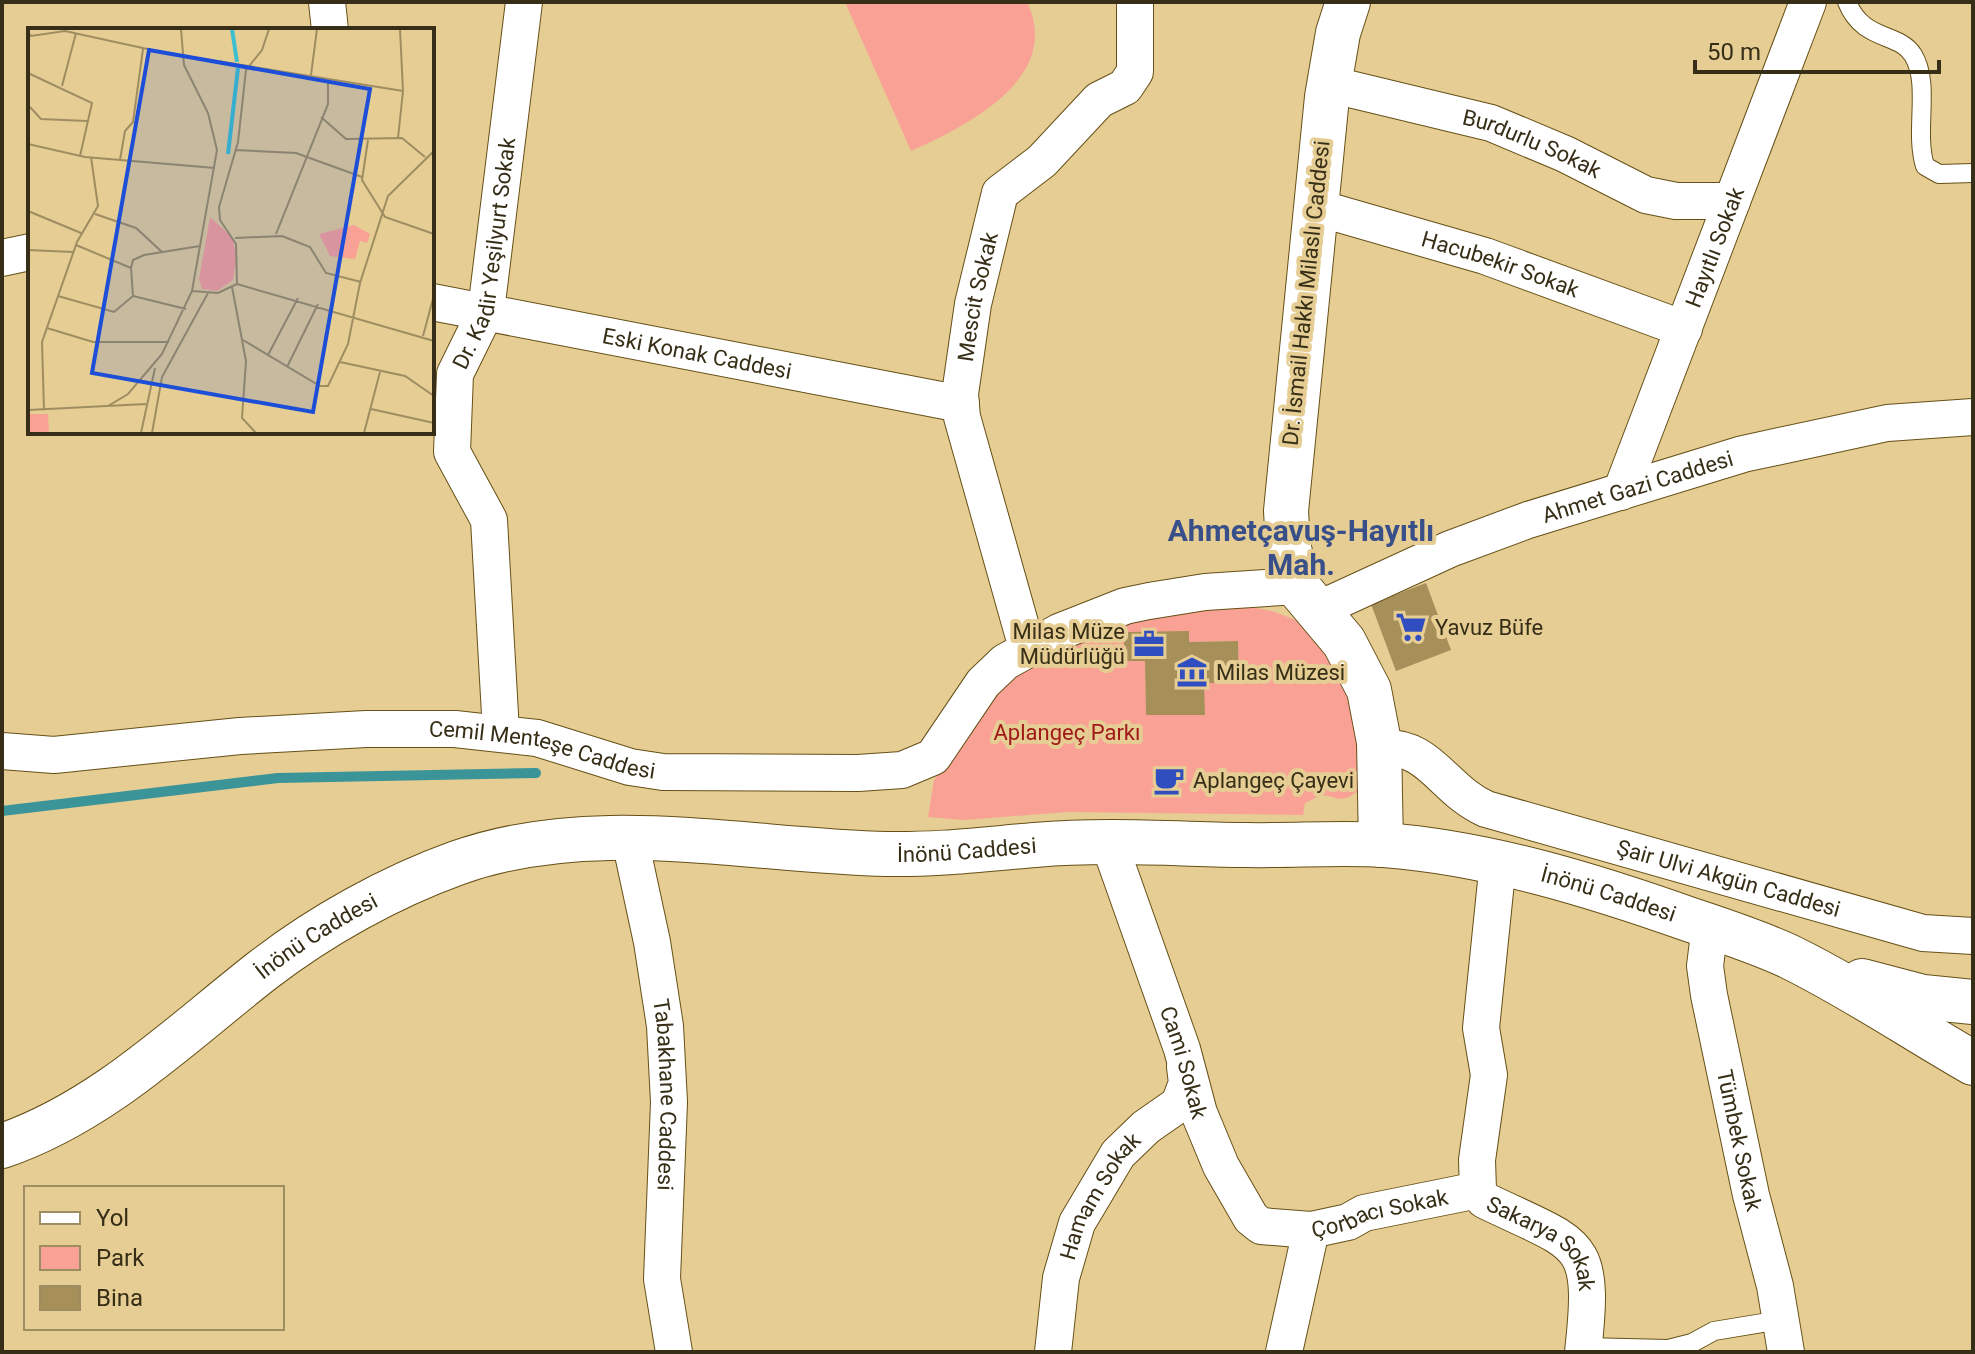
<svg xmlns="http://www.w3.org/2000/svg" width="1975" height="1354" font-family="Roboto,sans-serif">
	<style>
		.green { fill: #faa196; fill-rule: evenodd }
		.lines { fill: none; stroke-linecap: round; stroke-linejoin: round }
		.stream { stroke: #3b9498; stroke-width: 10 }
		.building { fill: #a68f58 }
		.service-casing { stroke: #665017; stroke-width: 20 }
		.minor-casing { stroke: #665017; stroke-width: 38 }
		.tertiary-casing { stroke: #665017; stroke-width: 46 }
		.service { stroke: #fff; stroke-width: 18 }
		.minor { stroke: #fff; stroke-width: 36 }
		.tertiary { stroke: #fff; stroke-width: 44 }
		.labels { text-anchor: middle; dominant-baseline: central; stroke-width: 8; stroke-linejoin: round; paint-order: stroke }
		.street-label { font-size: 22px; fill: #372e17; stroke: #e5cd94 }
		.poi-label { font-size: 22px; fill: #372e17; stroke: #e5cd94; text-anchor: start }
		.park-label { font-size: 22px; fill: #a11a1a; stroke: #e5cd94 }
		.district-label { font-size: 30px; font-weight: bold; fill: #394f89; stroke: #e5cd94 }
		.inset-river { fill: none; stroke: #3dbfcf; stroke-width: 4 }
		.inset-road { fill: none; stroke: #9f8d62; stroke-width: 2 }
		.view { fill: #1d4ed8; fill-opacity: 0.15; stroke: #1d4ed8; stroke-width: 4 }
		.inset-edge { fill: none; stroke: #372e17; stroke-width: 4 }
	</style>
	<rect width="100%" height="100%" fill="#e5cd94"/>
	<g class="green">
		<path d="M845,2H1027C1063,78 968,125 911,151Z"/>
		<path d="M1243,605L1275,612L1313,627L1357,696L1358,791C1337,807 1337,793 1319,796L1305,803L1303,815L1067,812L964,820L928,817L934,780L1008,678L1116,619ZM1124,632H1189V642L1238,641L1239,683H1204V715H1146L1145,661H1124Z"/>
	</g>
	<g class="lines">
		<path class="stream" d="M2,811L278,778L536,773"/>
	</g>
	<g class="building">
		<path d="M1426,583L1451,650L1396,671L1371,604Z"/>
		<path d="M1189,631V642L1238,641L1239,683H1204L1205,715H1146L1145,661H1124V632Z"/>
	</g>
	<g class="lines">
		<g class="service-casing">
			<g id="service">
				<path d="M1847,2C1863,42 1899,32 1913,55C1931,84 1914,131 1925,166L1939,174L1973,173"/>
				<path d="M1584,1347L1668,1349L1692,1343L1714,1331L1781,1320"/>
			</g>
		</g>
		<g class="minor-casing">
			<g id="minor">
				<path d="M327,2L330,30"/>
				<path id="s1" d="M1329,84L1491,123L1565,154L1646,195L1676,201H1732"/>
				<path id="s2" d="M1315,207L1485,256L1684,329"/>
				<path d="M2,258L30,252"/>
				<path id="s3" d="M432,302L961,404"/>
				<path id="s4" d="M1621,492L1808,2"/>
				<path id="s5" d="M1317,610L1450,549L1528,520L1743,454L1887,423L1973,417"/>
				<path id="s6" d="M1027,648L962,417L960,394L973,304L1000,193L1042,161L1099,100L1125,87L1135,72V2"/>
				<path id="s7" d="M501,732L489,520L452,452L455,374L486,311L524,2"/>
				<path id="s8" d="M1380,748C1430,744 1443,790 1486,809L1923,933L1973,936"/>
				<path id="s9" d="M2,751L54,755L240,736L366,729H455L537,738L630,767L663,772L858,773L902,770L933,757L983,683L1005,662L1059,632L1125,606L1149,601L1205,592L1297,586"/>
				<path id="s10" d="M630,840L652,942L665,1026L669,1102L662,1279L674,1352"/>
				<path id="s11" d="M1109,843L1182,1049L1199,1113L1221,1166L1251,1218L1261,1226L1311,1230"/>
				<path id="s12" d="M1498,862L1481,1028L1489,1075L1477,1160L1478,1190L1484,1200C1581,1247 1596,1237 1583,1352"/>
				<path id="s13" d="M1710,926L1705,966L1709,995L1751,1195L1775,1286L1786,1352"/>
				<path id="s14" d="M1053,1352L1061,1278L1077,1223L1118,1154L1146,1127L1179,1104L1187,1083L1185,1067"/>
				<path id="s15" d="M1284,1352L1311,1230L1348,1222L1364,1213L1478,1190"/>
			</g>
		</g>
		<g class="tertiary-casing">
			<g id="tertiary">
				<path d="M1348,2L1338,33L1327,97L1286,511L1288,543L1297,586L1344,642L1369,690L1379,742L1381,845"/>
				<path d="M1862,981L1923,997L1973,1002"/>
				<path id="s16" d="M2,1146C102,1112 181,1034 263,970C320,926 390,887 457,863C594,814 747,851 887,854C938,855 985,849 1035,845C1105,839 1176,844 1246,845C1292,846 1338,842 1384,845C1488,853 1592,885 1691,920C1724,931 1758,942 1790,957C1853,988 1912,1028 1973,1063"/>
			</g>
		</g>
		<use href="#service" class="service"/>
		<use href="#minor" class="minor"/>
		<use href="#tertiary" class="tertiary"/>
	</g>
	<defs>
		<g id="supermarket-bare" transform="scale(2.4)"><path d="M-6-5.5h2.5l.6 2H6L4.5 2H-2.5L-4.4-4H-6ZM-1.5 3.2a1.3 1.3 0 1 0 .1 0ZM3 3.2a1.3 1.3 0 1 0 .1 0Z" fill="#304ebf" stroke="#e5cd94" stroke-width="2.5" paint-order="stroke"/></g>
		<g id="office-bare" transform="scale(2.4)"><path d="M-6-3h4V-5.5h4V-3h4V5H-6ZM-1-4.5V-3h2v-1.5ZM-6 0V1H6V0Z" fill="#304ebf" stroke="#e5cd94" stroke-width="2.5" paint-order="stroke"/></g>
		<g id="museum-bare" transform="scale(2.4)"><path d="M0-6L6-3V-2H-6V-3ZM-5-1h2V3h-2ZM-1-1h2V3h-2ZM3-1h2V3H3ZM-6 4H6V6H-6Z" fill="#304ebf" stroke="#e5cd94" stroke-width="2.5" paint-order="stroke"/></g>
		<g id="cafe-bare" transform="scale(2.4)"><path d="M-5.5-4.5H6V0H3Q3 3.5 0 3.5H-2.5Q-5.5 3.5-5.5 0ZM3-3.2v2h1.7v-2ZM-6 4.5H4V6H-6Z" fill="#304ebf" stroke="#e5cd94" stroke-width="2.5" paint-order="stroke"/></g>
	</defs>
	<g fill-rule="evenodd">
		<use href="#supermarket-bare" x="1411" y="627"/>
		<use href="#office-bare" x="1149" y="644"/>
		<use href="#museum-bare" x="1192" y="672"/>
		<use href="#cafe-bare" x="1169" y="780"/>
	</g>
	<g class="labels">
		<g class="street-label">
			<text stroke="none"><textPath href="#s1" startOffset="212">Burdurlu Sokak</textPath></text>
			<text stroke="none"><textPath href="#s4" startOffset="262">Hayıtlı Sokak</textPath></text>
			<text stroke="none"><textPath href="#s7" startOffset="494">Dr. Kadir Yeşilyurt Sokak</textPath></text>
			<text stroke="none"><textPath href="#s2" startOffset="194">Hacubekir Sokak</textPath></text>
			<text transform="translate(1306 293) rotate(-84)">Dr. İsmail Hakkı Milaslı Caddesi</text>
			<text stroke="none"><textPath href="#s6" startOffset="362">Mescit Sokak</textPath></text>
			<text stroke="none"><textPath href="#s3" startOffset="270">Eski Konak Caddesi</textPath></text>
			<text stroke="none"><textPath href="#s5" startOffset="344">Ahmet Gazi Caddesi</textPath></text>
			<text stroke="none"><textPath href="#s9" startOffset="544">Cemil Menteşe Caddesi</textPath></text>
			<text stroke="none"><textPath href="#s16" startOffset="1052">İnönü Caddesi</textPath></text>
			<text stroke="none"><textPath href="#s8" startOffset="378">Şair Ulvi Akgün Caddesi</textPath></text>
			<text stroke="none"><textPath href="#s16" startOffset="1700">İnönü Caddesi</textPath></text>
			<text stroke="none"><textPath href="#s16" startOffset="380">İnönü Caddesi</textPath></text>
			<text stroke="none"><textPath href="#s11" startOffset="232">Cami Sokak</textPath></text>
			<text stroke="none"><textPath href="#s10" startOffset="258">Tabakhane Caddesi</textPath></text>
			<text stroke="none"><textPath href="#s13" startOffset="218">Tümbek Sokak</textPath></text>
			<text stroke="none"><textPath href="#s14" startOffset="166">Hamam Sokak</textPath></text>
			<text stroke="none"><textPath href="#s15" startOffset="196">Çorbacı Sokak</textPath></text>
			<text stroke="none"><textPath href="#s12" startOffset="418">Sakarya Sokak</textPath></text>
		</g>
		<g class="poi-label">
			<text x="1435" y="627">Yavuz Büfe</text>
			<text x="1125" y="631" text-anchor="end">Milas Müze<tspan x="1125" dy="25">Müdürlüğü</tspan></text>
			<text x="1216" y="672">Milas Müzesi</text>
			<text x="1193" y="780">Aplangeç Çayevi</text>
		</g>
		<g class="park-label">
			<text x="1067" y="732">Aplangeç Parkı</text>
		</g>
		<g class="district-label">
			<text x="1301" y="530">Ahmetçavuş-Hayıtlı<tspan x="1301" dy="34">Mah.</tspan></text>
		</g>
	</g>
	<g transform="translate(28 28)">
		<rect width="406" height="406" fill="#e5cd94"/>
		<path d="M182,189L204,209L209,228L205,252L189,263L174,261L171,251ZM326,197L342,206L339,215L332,213L327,231L302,228L291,206ZM0,386H20L21,405H0Z" fill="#faa196"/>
		<path class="inset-river" d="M204,1L209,34M200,126L210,40"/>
		<path class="inset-road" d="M0,4L3,8L37,3L133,24L375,63M0,45L64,75L52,128M283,47L289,1M34,58L48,5M2,79L13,91L59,93M293,89L318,111L374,110L397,129M370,110L375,63L372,1M340,112L334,152L357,189L406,206M0,116L57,129L187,140M208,122L268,125L334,149M92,132L97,103L105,94L115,21M0,183L53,205M67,186L108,200L134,224M248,206L300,76V50M207,210L254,208L282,219L298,245L333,254M48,217L103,240L105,268M0,222L45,224M103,240L105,232L116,227L172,218M209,256L208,216L192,192L191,179L210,114L218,42L234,22L241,1M209,256L406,313M204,259L218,333L214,390L228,405M164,263L190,265L209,256M30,268L86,284L105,268M105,268L158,281M19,300L65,314H141M395,308L406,267M215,312L292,358H300L320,316L332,255L360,168L406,123M240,327L270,270M312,334L377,348L406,368M259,339L290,276M80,378L100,366L134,326L164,263L189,122L180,85L156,37L153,1M343,381L406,395M0,382L118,376M16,382L14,314L49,214L70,178L63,129M113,405L127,340M124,405L134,349L180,265M336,405L352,344"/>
		<path class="view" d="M121,22L342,61L285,384L64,345Z"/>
		<rect width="406" height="406" class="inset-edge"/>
	</g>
	<rect width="1975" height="1354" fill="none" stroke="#372e17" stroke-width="8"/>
	<rect x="24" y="1186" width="260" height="144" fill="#e5cd94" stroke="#9f8d62" stroke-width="2"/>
	<rect x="40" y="1212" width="40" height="12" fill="#ffffff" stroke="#9f8d62" stroke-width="2"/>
	<text x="96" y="1226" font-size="24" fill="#372e17">Yol</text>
	<rect x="40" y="1246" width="40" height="24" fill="#faa196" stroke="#9f8d62" stroke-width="2"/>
	<text x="96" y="1266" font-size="24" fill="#372e17">Park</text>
	<rect x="40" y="1286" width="40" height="24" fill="#a68f58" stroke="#9f8d62" stroke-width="2"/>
	<text x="96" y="1306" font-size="24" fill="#372e17">Bina</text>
	<path d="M1695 60v12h244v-12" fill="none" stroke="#372e17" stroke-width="4"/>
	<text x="1707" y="60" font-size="24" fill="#372e17" stroke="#e5cd94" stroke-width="6" paint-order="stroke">50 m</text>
</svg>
